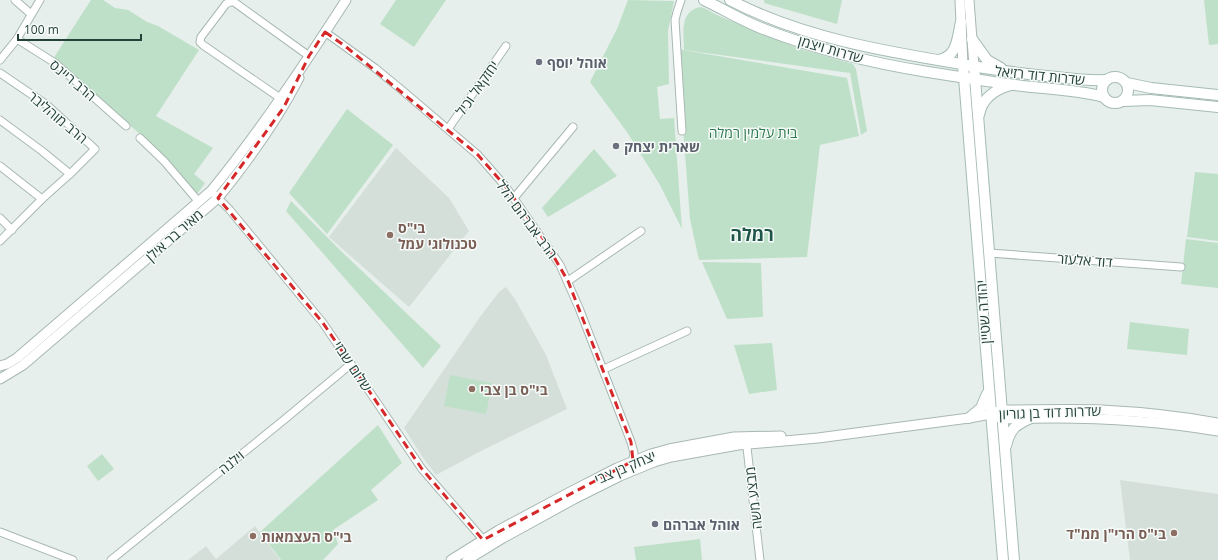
<svg xmlns="http://www.w3.org/2000/svg" width="1218" height="560" font-family="'Open Sans',Heebo,sans-serif">
	<style>
		.built { fill: #d4dfda }
		.green { fill: #bfe0c8 }
		.lines { fill: none; stroke-linecap: round; stroke-linejoin: round }
		.minor-casing { stroke: #a8b8b2; stroke-width: 9 }
		.tertiary-casing { stroke: #a8b8b2; stroke-width: 11 }
		.secondary-casing { stroke: #a4bbb3; stroke-width: 12 }
		.minor { stroke: #fff; stroke-width: 7 }
		.tertiary { stroke: #fff; stroke-width: 9 }
		.secondary { stroke: #fff; stroke-width: 10 }
		.marked { fill: none; stroke: #d62828; stroke-width: 3; stroke-dasharray: 8 5; stroke-linejoin: round }
		.worship-dot { fill: #6b7280; stroke: #f7fbf9; stroke-width: 1.5 }
		.education-dot { fill: #8d6e63; stroke: #f7fbf9; stroke-width: 1.5 }
		.labels { text-anchor: middle; dominant-baseline: central; stroke-width: 3; stroke-linejoin: round; paint-order: stroke }
		.street-label { font-size: 14px; fill: #24423a; stroke: #f7fbf9 }
		.worship-label { font-size: 14px; font-weight: bold; fill: #5b616d; stroke: #f7fbf9; text-anchor: start }
		.park-label { font-size: 14px; fill: #2d7a4b; stroke: #f7fbf9 }
		.education-label { font-size: 14px; font-weight: bold; fill: #785e54; stroke: #f7fbf9; text-anchor: start }
		.district-label { font-size: 18px; font-weight: bold; fill: #1f5548; stroke: #f7fbf9 }
	</style>
	<rect width="100%" height="100%" fill="#e6efeb"/>
	<g class="built">
		<path d="M396,148L449,198L469,231L409,307L329,237Z"/>
		<path d="M506,287L515,299L546,355L567,409L481,451L436,475L424,459L404,428L480,317L499,292Z"/>
		<path d="M1120,480L1218,494V560H1130Z"/>
		<path d="M255,526L280,560H188L206,546L216,559Z"/>
	</g>
	<g class="green">
		<path d="M91,0H103L115,8L128,10L147,22L158,26L199,50L156,116L213,148L194,174L205,183L197,194L148,141L53,59Z"/>
		<path d="M396,0H446L414,47L380,24Z"/>
		<path d="M628,0L674,1L668,31L669,84L657,87L660,119L674,118L682,229L660,185L627,132L590,82L617,29Z"/>
		<path d="M764,0H842L837,24L764,3Z"/>
		<path d="M1204,0H1218V44L1209,45Z"/>
		<path d="M700,7L704,8L717,15L797,48L853,64L856,69L867,131L861,135L850,73L684,50C684,33 679,12 700,7Z"/>
		<path d="M677,49L847,78L859,136L820,145L807,257L699,260L690,219Z"/>
		<path d="M347,109L393,145L327,234L289,193Z"/>
		<path d="M594,149L617,176L548,217L542,208Z"/>
		<path d="M1195,172L1218,174V241L1187,237Z"/>
		<path d="M291,201L341,251L441,346L423,368L286,211Z"/>
		<path d="M1186,239L1218,243V288L1181,284Z"/>
		<path d="M702,262L761,263L763,317L727,319Z"/>
		<path d="M1130,322L1189,329L1187,355L1127,349Z"/>
		<path d="M772,343L777,390L749,394L734,345Z"/>
		<path d="M450,375L492,383L486,414L444,406Z"/>
		<path d="M378,425L402,463L371,490L378,500L333,530L338,544L323,560H281L260,532Z"/>
		<path d="M102,454L114,469L98,481L87,466Z"/>
		<path d="M700,539L702,560H636L634,547Z"/>
	</g>
	<g class="lines">
		<g class="minor-casing">
			<g id="minor">
				<path d="M15,0L31,14"/>
				<path d="M681,0L677,12L675,20L682,131"/>
				<path d="M325,32L375,68L403,91L478,155L506,187L560,265L579,308L631,442L634,453L632,465"/>
				<path d="M17,39L55,63L126,126"/>
				<path d="M0,60L17,39L40,0"/>
				<path d="M0,73L47,105L95,149L70,174L42,199L0,241"/>
				<path d="M280,98L203,45L200,42L201,37L226,4L230,2H234L309,56"/>
				<path d="M0,120L42,151L70,174"/>
				<path d="M448,129L506,46"/>
				<path d="M140,138L164,161L199,202"/>
				<path d="M0,166L42,199"/>
				<path d="M215,195L229,209L323,323L422,469L486,543"/>
				<path d="M514,198L573,127"/>
				<path d="M0,218L12,230"/>
				<path d="M989,253L1181,267"/>
				<path d="M568,281L641,231"/>
				<path d="M604,369L687,331"/>
				<path d="M746,439L760,560"/>
				<path d="M0,532L73,560"/>
				<path d="M111,560L285,419L351,364"/>
			</g>
		</g>
		<g class="tertiary-casing">
			<g id="tertiary">
				<path d="M960,0L963,65"/>
				<path d="M969,0L974,66"/>
				<path d="M0,366L7,364L17,358L211,191C260,131 304,65 346,0"/>
				<path d="M0,379L23,365L218,198C248,161 277,121 299,78"/>
				<path d="M996,416L1002,419C1075,416 1146,419 1218,431"/>
				<path d="M451,560L499,530L570,492L617,468L651,454L669,449L734,437L781,436"/>
				<path d="M467,560L503,538L574,499L620,476L654,462L671,457L738,445L818,438L969,418L991,414L1001,410C1035,410 1069,409 1102,410C1141,412 1180,416 1218,423"/>
			</g>
		</g>
		<g class="secondary-casing">
			<g id="secondary">
				<path d="M704,0C723,9 741,20 761,28C814,49 871,63 928,72C960,77 991,82 1023,86C1050,89 1078,90 1104,97"/>
				<path d="M730,0C802,38 888,52 967,65C993,70 1019,73 1046,76C1066,78 1086,81 1106,80"/>
				<path d="M972,39L987,60L1001,68"/>
				<path d="M939,60C958,56 957,38 961,22"/>
				<path d="M963,65L1003,560"/>
				<path d="M974,66L1014,560"/>
				<circle cx="1115" cy="90" r="13"/>
				<path d="M1127,83L1151,88L1218,95"/>
				<path d="M1123,101L1150,100L1218,107"/>
				<path d="M979,115C982,98 996,89 1011,85"/>
				<path d="M969,418L981,408L987,394"/>
				<path d="M1006,446C1010,429 1015,425 1031,418"/>
			</g>
		</g>
		<use href="#minor" class="minor"/>
		<use href="#tertiary" class="tertiary"/>
		<use href="#secondary" class="secondary"/>
	</g>
	<path class="marked" d="M325,32L345,46L478,155L506,187L544,240L568,281L631,442L633,461L483,540L422,469L323,323L218,198L284,107L309,56Z"/>
	<g class="worship-dot">
		<circle cx="539" cy="62" r="4"/>
		<circle cx="616" cy="146" r="4"/>
		<circle cx="655" cy="524" r="4"/>
	</g>
	<g class="education-dot">
		<circle cx="390" cy="235" r="4"/>
		<circle cx="472" cy="389" r="4"/>
		<circle cx="1174" cy="533" r="4"/>
		<circle cx="253" cy="536" r="4"/>
	</g>
	<g class="labels">
		<g class="street-label">
			<text transform="translate(831 49) rotate(16)">שדרות ויצמן</text>
			<text transform="translate(1040 75) rotate(6)">שדרות דוד רזיאל</text>
			<text transform="translate(73 80) rotate(40)">הרב ריינס</text>
			<text transform="translate(477 88) rotate(-55)">יחזקאל וכיל</text>
			<text transform="translate(58 117) rotate(40)">הרב מוהליבר</text>
			<text transform="translate(527 219) rotate(54)">הרב אברהם הלל</text>
			<text transform="translate(174 235) rotate(-41)">מאיר בר אילן</text>
			<text transform="translate(1085 260) rotate(4)">דוד אלעזר</text>
			<text transform="translate(983 312) rotate(-94)">יהודה שטיין</text>
			<text transform="translate(353 366) rotate(56)">שלום שבזי</text>
			<text transform="translate(1050 412) rotate(-2)">שדרות דוד בן גוריון</text>
			<text transform="translate(231 462) rotate(-39)">וילנה</text>
			<text transform="translate(625 467) rotate(-23)">יצחק בן צבי</text>
			<text transform="translate(753 498) rotate(-97)">מבצע משה</text>
		</g>
		<g class="worship-label">
			<text x="547" y="62">אוהל יוסף</text>
			<text x="624" y="146">שארית יצחק</text>
			<text x="663" y="524">אוהל אברהם</text>
		</g>
		<g class="park-label">
			<text x="753" y="132">בית עלמין רמלה</text>
		</g>
		<g class="education-label">
			<text x="398" y="227">בי"ס<tspan x="398" dy="16">טכנולוגי עמל</tspan></text>
			<text x="480" y="389">בי"ס בן צבי</text>
			<text x="1166" y="533" text-anchor="end">בי"ס הרי"ן ממ"ד</text>
			<text x="261" y="536">בי"ס העצמאות</text>
		</g>
		<g class="district-label">
			<text x="752" y="234">רמלה</text>
		</g>
	</g>
	<path d="M18 34v6h123v-6" fill="none" stroke="#24423a" stroke-width="2"/>
	<text x="24" y="34" font-size="12" fill="#24423a" stroke="#f7fbf9" stroke-width="3" paint-order="stroke">100 m</text>
</svg>
